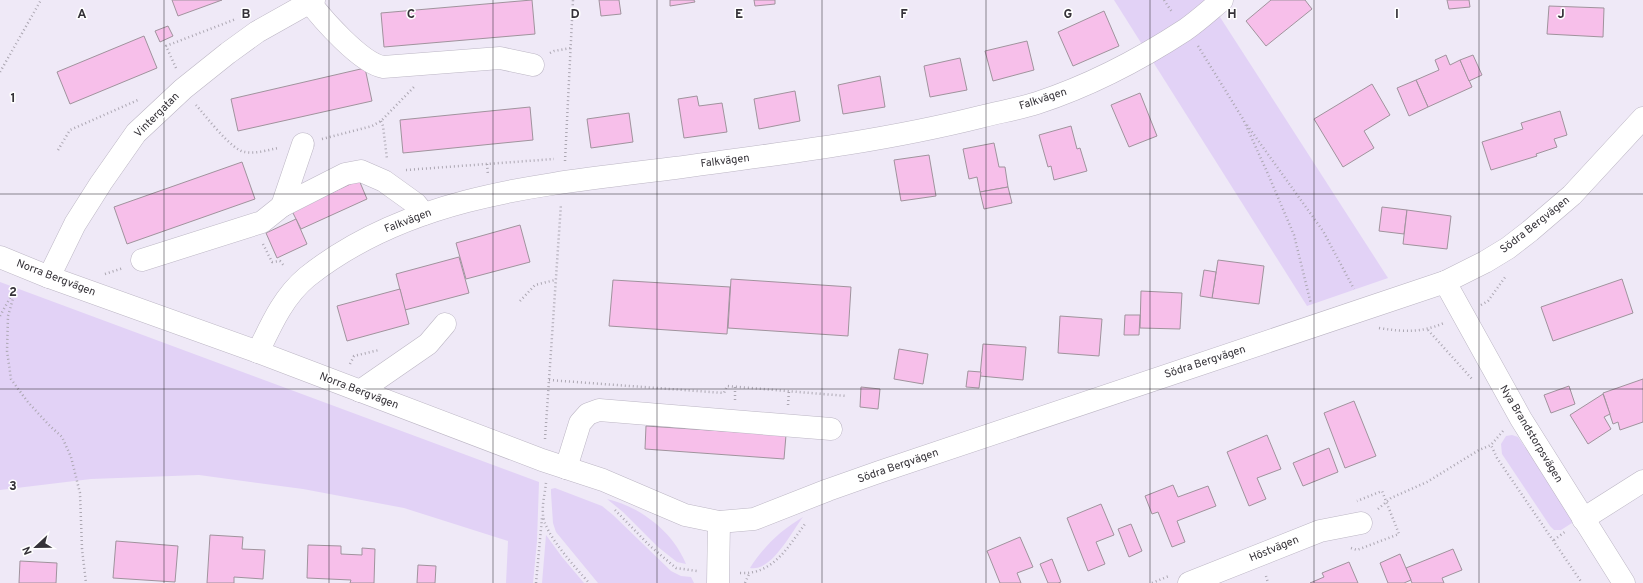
<svg xmlns="http://www.w3.org/2000/svg" width="1643" height="583" font-family="Overpass,sans-serif">
	<style>
		.green { fill: #e2d2f6 }
		.building { fill: #f7bfea; stroke: #a0939d }
		.lines { fill: none; stroke-linecap: round; stroke-linejoin: round }
		.minor-casing { stroke: #bcb6c4; stroke-width: 23 }
		.path { stroke: #aca7b2; stroke-width: 2.5; stroke-dasharray: 1 3; stroke-linecap: butt }
		.minor { stroke: #fff; stroke-width: 22 }
		.grid { fill: none; stroke: #353238; stroke-width: 1; stroke-opacity: 0.55 }
		.labels { text-anchor: middle; dominant-baseline: central; stroke-width: 3; stroke-linejoin: round; paint-order: stroke }
		.street-label { font-size: 11px; fill: #353238; stroke: #fff }
		.grid-label { font-size: 13px; text-anchor: middle; font-weight: bold; fill: #353238; stroke: #fff; stroke-width: 3; stroke-linejoin: round; paint-order: stroke }
	</style>
	<rect width="100%" height="100%" fill="#efe9f7"/>
	<g class="green">
		<path d="M1114,0H1209L1388,278L1307,306Z"/>
		<path d="M0,282L539,482L537,541L533,583H506L508,541L404,508L303,489L199,475L91,479L0,490Z"/>
		<path d="M1512,435L1518,437L1575,521L1561,530H1554L1550,526L1502,454L1501,444L1506,436Z"/>
		<path d="M555,488L602,506L613,515L671,571L681,576L691,577L694,583H598L556,532L553,523L551,493V489Z"/>
		<path d="M607,499C641,507 673,532 686,564L677,562L658,547L623,512Z"/>
		<path d="M803,517C792,531 772,572 750,568C764,546 781,530 803,517Z"/>
		<path d="M546,535L562,557L584,583H542Z"/>
	</g>
	<g class="building">
		<path d="M172,0H222L178,16Z"/>
		<path d="M532,0L535,34L384,47L381,13Z"/>
		<path d="M599,0H619L621,14L601,16Z"/>
		<path d="M670,0H694L695,2L670,6Z"/>
		<path d="M754,0H775V4L755,6Z"/>
		<path d="M1271,0H1305L1312,9L1266,46L1246,21Z"/>
		<path d="M1447,0H1469L1470,7L1449,9Z"/>
		<path d="M1549,6L1604,8L1603,37L1547,34Z"/>
		<path d="M1104,11L1119,46L1073,66L1058,32Z"/>
		<path d="M168,26L173,36L160,42L155,31Z"/>
		<path d="M144,36L157,68L70,104L57,72Z"/>
		<path d="M1027,41L1034,70L993,81L985,51Z"/>
		<path d="M1446,55L1450,65L1460,60L1472,87L1428,107L1416,80L1439,70L1435,60Z"/>
		<path d="M1473,55L1482,75L1469,81L1460,60Z"/>
		<path d="M960,58L967,90L930,97L924,66Z"/>
		<path d="M365,68L372,101L238,131L231,99Z"/>
		<path d="M880,76L885,107L843,114L838,85Z"/>
		<path d="M1416,80L1428,107L1409,116L1397,88Z"/>
		<path d="M1372,84L1390,115L1364,131L1374,148L1343,167L1314,119Z"/>
		<path d="M795,91L800,121L759,129L754,99Z"/>
		<path d="M1140,93L1157,136L1129,147L1111,105Z"/>
		<path d="M697,96L699,106L722,103L727,132L684,138L678,99Z"/>
		<path d="M530,107L533,140L403,153L400,120Z"/>
		<path d="M1560,111L1567,135L1554,139L1557,147L1536,154L1537,156L1491,170L1482,142L1523,129L1521,123Z"/>
		<path d="M629,113L633,142L591,148L587,119Z"/>
		<path d="M1071,126L1077,149L1080,148L1087,171L1054,180L1051,166L1048,167L1039,135Z"/>
		<path d="M994,143L999,167H1005L1008,187L980,192L977,177L969,179L963,149Z"/>
		<path d="M929,155L936,196L901,201L894,160Z"/>
		<path d="M242,162L255,199L127,244L114,207Z"/>
		<path d="M359,180L367,199L301,229L292,211Z"/>
		<path d="M1008,187L1012,203L984,209L980,192Z"/>
		<path d="M1382,207L1407,210L1404,234L1379,231Z"/>
		<path d="M1407,210L1451,216L1447,249L1403,244Z"/>
		<path d="M296,219L307,244L277,258L266,233Z"/>
		<path d="M520,225L530,262L466,279L456,243Z"/>
		<path d="M459,257L469,293L405,310L396,274Z"/>
		<path d="M1218,260L1264,266L1259,304L1212,298Z"/>
		<path d="M1204,270L1216,272L1212,298L1200,296Z"/>
		<path d="M731,279L851,287L848,336L728,328Z"/>
		<path d="M1622,279L1633,313L1553,341L1541,307Z"/>
		<path d="M613,280L730,287L727,334L609,326Z"/>
		<path d="M400,289L409,324L347,341L337,306Z"/>
		<path d="M1141,291L1182,293L1180,329L1140,328Z"/>
		<path d="M1125,315H1140L1139,335H1124Z"/>
		<path d="M1060,316L1102,319L1099,356L1058,353Z"/>
		<path d="M983,344L1026,347L1023,380L980,376Z"/>
		<path d="M899,349L928,354L923,384L894,379Z"/>
		<path d="M968,371L981,372L979,388L966,387Z"/>
		<path d="M1643,379V422L1620,430L1618,422L1613,424L1603,393Z"/>
		<path d="M1569,386L1575,404L1551,413L1544,395Z"/>
		<path d="M861,387L880,389L878,409L860,407Z"/>
		<path d="M1603,394L1610,414L1604,417L1611,429L1588,444L1570,415Z"/>
		<path d="M1354,401L1376,456L1345,468L1324,413Z"/>
		<path d="M646,426L786,435L784,459L645,449Z"/>
		<path d="M1267,435L1281,469L1257,478L1266,499L1249,506L1227,452Z"/>
		<path d="M1329,448L1338,472L1303,486L1293,463Z"/>
		<path d="M1173,485L1178,497L1208,486L1216,506L1177,521L1185,542L1172,547L1158,512L1152,514L1145,496Z"/>
		<path d="M1101,504L1114,535L1096,542L1105,564L1088,571L1067,518Z"/>
		<path d="M1131,524L1142,551L1129,557L1118,529Z"/>
		<path d="M210,535L243,537L242,549L265,550L263,579L234,577V583H207Z"/>
		<path d="M1020,537L1033,567L1017,573L1021,583H1000L987,551Z"/>
		<path d="M116,541L178,546L175,582L113,578Z"/>
		<path d="M308,545L341,546V554L362,555V548L375,549L374,583H350L351,580L307,578Z"/>
		<path d="M1453,549L1462,570L1442,578L1444,583H1412L1406,568Z"/>
		<path d="M1400,554L1411,580L1404,583H1388L1380,563Z"/>
		<path d="M1052,559L1061,582L1058,583H1048L1040,564Z"/>
		<path d="M20,561L57,563L56,583H19Z"/>
		<path d="M1349,562L1358,583H1310L1324,577L1322,573Z"/>
		<path d="M418,565L436,566L435,583H417Z"/>
	</g>
	<g class="lines">
		<g class="minor-casing">
			<g id="minor">
				<path d="M308,0C322,19 361,63 383,67L500,58L533,65"/>
				<path d="M282,206L303,144"/>
				<path d="M0,257L49,277L258,352L542,460L603,480L685,515L719,522L754,519L828,490L879,472L1445,282L1485,262L1508,248L1530,231L1572,195L1643,118"/>
				<path d="M142,260L262,222L282,206L345,174L361,171L384,181L416,204L424,214"/>
				<path d="M49,277L75,224L101,183L136,133L183,89L228,53L257,32L314,0"/>
				<path d="M1445,282L1521,419L1624,583"/>
				<path d="M258,352C271,325 283,297 307,277C411,194 548,184 675,168C778,154 880,142 980,117C999,112 1018,109 1037,103C1089,86 1139,60 1185,30C1198,21 1210,10 1222,0"/>
				<path d="M360,391L428,344L445,324"/>
				<path d="M566,468L580,423L588,414L599,410L831,429"/>
				<path d="M1583,519L1643,481"/>
				<path d="M718,583L719,522"/>
				<path d="M1189,583L1320,531L1361,523"/>
			</g>
		</g>
		<g class="path">
			<path d="M1164,0L1172,12"/>
			<path d="M1198,46L1243,119L1268,174L1294,235L1311,304"/>
			<path d="M550,53L554,51L571,48"/>
			<path d="M176,68L166,46L236,19"/>
			<path d="M0,72L41,0"/>
			<path d="M196,105C205,115 232,151 245,152C256,154 268,150 278,148"/>
			<path d="M381,121L383,126L387,159"/>
			<path d="M1247,125L1323,231L1354,289"/>
			<path d="M322,139L372,126L381,121L414,87"/>
			<path d="M58,150L70,130L138,100"/>
			<path d="M565,161L573,0"/>
			<path d="M487,164L488,175"/>
			<path d="M406,170L554,159"/>
			<path d="M263,244L272,262L280,261L285,267"/>
			<path d="M105,274L123,268"/>
			<path d="M16,288L8,316L7,351L11,379L27,401L48,424L62,437L71,457L80,493L82,549L86,583"/>
			<path d="M520,301L535,285L555,280"/>
			<path d="M1481,305L1488,301L1506,276"/>
			<path d="M0,316L15,289"/>
			<path d="M1379,328C1404,332 1421,333 1444,323"/>
			<path d="M1428,330L1472,379"/>
			<path d="M350,364L354,356L379,350"/>
			<path d="M549,380L724,393L727,386L847,396"/>
			<path d="M735,400V387"/>
			<path d="M788,405L789,391"/>
			<path d="M1503,431L1491,445L1497,458L1582,583"/>
			<path d="M545,439L561,204"/>
			<path d="M546,483C545,493 542,504 543,514C543,533 577,569 589,583"/>
			<path d="M1378,509L1391,498L1427,482L1479,450L1491,445"/>
			<path d="M615,510L650,546L676,568L697,571"/>
			<path d="M1554,540L1566,531"/>
			<path d="M1351,548L1357,550L1399,534L1382,491L1357,501"/>
			<path d="M740,573C773,575 788,547 805,524"/>
			<path d="M1266,576L1268,583"/>
			<path d="M536,583L542,518"/>
			<path d="M745,583L749,574"/>
			<path d="M1152,583L1169,576"/>
		</g>
		<use href="#minor" class="minor"/>
	</g>
	<path class="grid" d="M164,0V583M329,0V583M493,0V583M657,0V583M822,0V583M986,0V583M1150,0V583M1314,0V583M1479,0V583M0,194H1643M0,389H1643"/>
	<g class="labels">
		<g class="street-label">
			<text transform="translate(1043 99) rotate(-18)">Falkvägen</text>
			<text transform="translate(157 115) rotate(-45)">Vintergatan</text>
			<text transform="translate(725 161) rotate(-7)">Falkvägen</text>
			<text transform="translate(408 221) rotate(-21)">Falkvägen</text>
			<text transform="translate(1535 225) rotate(-38)">Södra Bergvägen</text>
			<text transform="translate(56 278) rotate(21)">Norra Bergvägen</text>
			<text transform="translate(1205 362) rotate(-18)">Södra Bergvägen</text>
			<text transform="translate(359 391) rotate(21)">Norra Bergvägen</text>
			<text transform="translate(1531 434) rotate(59)">Nya Brandstorpsvägen</text>
			<text transform="translate(898 466) rotate(-19)">Södra Bergvägen</text>
			<text transform="translate(1274 549) rotate(-22)">Höstvägen</text>
		</g>
	</g>
	<g class="grid-label">
		<text x="82" y="18">A</text>
		<text x="246" y="18">B</text>
		<text x="411" y="18">C</text>
		<text x="575" y="18">D</text>
		<text x="739" y="18">E</text>
		<text x="904" y="18">F</text>
		<text x="1068" y="18">G</text>
		<text x="1232" y="18">H</text>
		<text x="1397" y="18">I</text>
		<text x="1561" y="18">J</text>
		<text x="13" y="102">1</text>
		<text x="13" y="296">2</text>
		<text x="13" y="490">3</text>
	</g>
	<g transform="translate(36 547) rotate(248)" stroke="#ffffff" stroke-width="3" paint-order="stroke">
	<path d="M0-3L7 15L0 10L-7 15Z" fill="#353238"/>
	<text y="-6" font-size="11" font-weight="bold" text-anchor="middle" fill="#353238">N</text>
	</g>
</svg>
